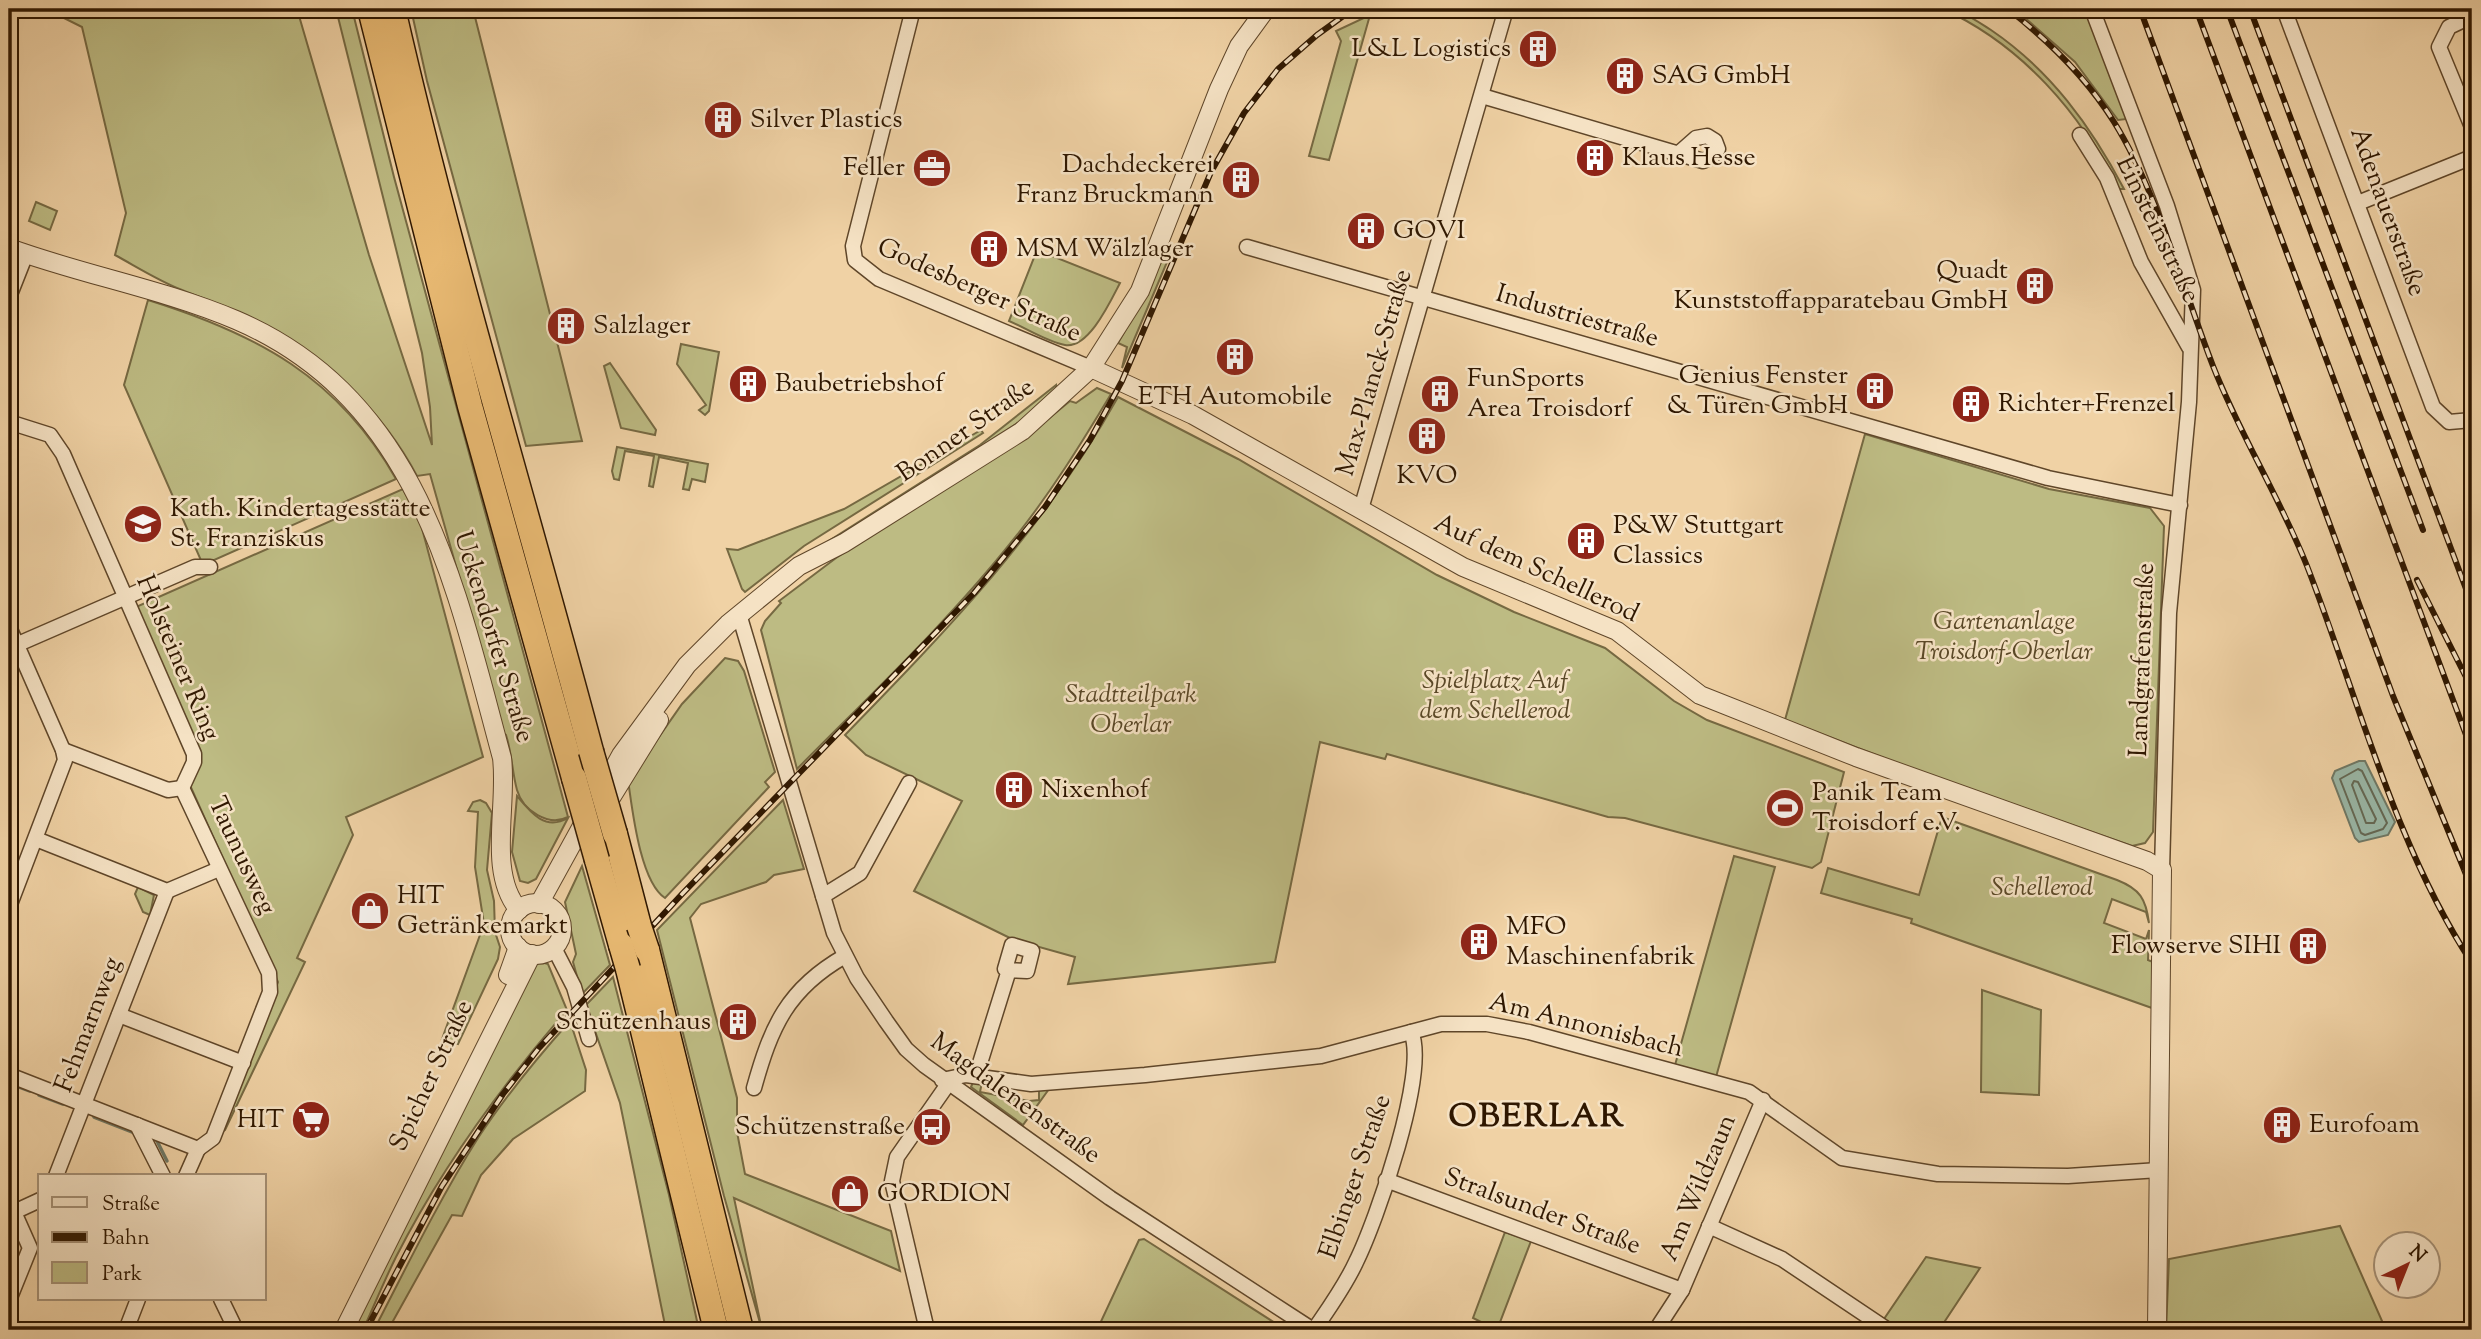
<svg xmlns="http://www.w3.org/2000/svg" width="2481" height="1339" font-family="'Sorts Mill Goudy',serif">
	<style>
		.green { fill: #bdbb83; stroke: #766942; stroke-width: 2 }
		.water { fill: #9ab8a8; stroke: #6f7865; stroke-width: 2 }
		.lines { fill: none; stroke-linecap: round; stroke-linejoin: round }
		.shore { stroke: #646854; stroke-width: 2 }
		.stream { stroke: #6f7865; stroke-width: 3.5 }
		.minor-casing { stroke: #5f4629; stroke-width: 17 }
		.tertiary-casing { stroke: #5f4629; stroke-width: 20 }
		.motorway-casing { stroke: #2f1700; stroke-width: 27 }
		.minor { stroke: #f5e2c4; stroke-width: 14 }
		.tertiary { stroke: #f5e2c4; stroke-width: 18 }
		.motorway { stroke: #e8b972; stroke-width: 24 }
		.rail-casing { stroke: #2f1700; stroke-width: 6 }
		.rail { stroke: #f5e2c4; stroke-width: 3.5; stroke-dasharray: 10; stroke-linecap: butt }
		.motorway-bridge-casing { stroke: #2f1700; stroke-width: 27; stroke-linecap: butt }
		.motorway-bridge { stroke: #e8b972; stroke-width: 24 }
		.labels { text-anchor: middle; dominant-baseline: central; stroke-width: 5; stroke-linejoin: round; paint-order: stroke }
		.poi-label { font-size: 26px; fill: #2f1700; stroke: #f5e2c4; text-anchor: start }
		.street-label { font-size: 26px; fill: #2f1700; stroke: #f5e2c4 }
		.park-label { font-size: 26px; font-style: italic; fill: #5a4827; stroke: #f5e2c4 }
		.district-label { font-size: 33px; font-weight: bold; letter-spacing: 2px; fill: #2f1700; stroke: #f5e2c4 }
	</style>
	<rect width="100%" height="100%" fill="#f0d2a5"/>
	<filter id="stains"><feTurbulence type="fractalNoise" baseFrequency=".00286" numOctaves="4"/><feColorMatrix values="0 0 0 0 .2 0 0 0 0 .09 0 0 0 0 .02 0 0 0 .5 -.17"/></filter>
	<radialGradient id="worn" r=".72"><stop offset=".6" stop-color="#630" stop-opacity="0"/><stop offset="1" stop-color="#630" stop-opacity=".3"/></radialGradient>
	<g class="green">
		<path d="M46,9H297L369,255L432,445L430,407L422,353L336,9H352L394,177L568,817C549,827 523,811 517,790C512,772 512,753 506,735L503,733L430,474L417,476C383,412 326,357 262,323C236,310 209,301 182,290C159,281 137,267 115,255L126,213L82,27Z"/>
		<path d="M411,9H473L582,441L526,446L427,81Z"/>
		<path d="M1943,9C1961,9 1975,20 1991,30C2050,70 2091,126 2124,189H2117C2082,113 2020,44 1943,9Z"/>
		<path d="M2015,9H2085L2127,119L2118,120L2075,62Z"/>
		<path d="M1370,15L1329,160L1309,156L1341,41L1336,31Z"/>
		<path d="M36,202L57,211L50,230L29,221Z"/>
		<path d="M1164,244L1173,248L1122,368L1127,347L1118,343L1140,304Z"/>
		<path d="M1037,250L1120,283C1111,300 1089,349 1065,345C1047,342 1026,328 1009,321Z"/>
		<path d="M148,300C257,334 338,377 396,479L203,565L124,385Z"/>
		<path d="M681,344L719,352L709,411L705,415L699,410L706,405L677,364Z"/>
		<path d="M610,363L656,430L655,435L621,428L604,366Z"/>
		<path d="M1056,385V388L1022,420L955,467L827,542L980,445Z"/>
		<path d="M1097,388L1111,394C1081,444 1050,494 1013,540C948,622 870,695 797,769L761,630L765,621L781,603L779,601L836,558L1042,424L1070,401L1076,403Z"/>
		<path d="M1118,397L1238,459L1437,575L1514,612L1605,648L1674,701L1707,720L1844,772L1821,862L1812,868L1625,818L1608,817L1387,754L1385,759L1320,742L1275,962L1068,984L1075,957L1014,940L914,891L962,801L866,755L845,735C951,626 1043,531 1118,397Z"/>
		<path d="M981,430L983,433L804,546L745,592L742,589L727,549L738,550L844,509Z"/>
		<path d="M1865,434L2049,489L2150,508L2164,526L2153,832L2145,843L2132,846L1915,770L1785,720Z"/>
		<path d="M617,447L708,464L705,482L692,479L689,490L683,489L688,463L659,457L653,487L649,486L654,456L625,451L619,480L614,479L612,471Z"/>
		<path d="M403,489L420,521L483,757L346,817L353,835L297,958L305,962L225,1130L220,1133L278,982L189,783L201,757L136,607Z"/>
		<path d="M725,658L738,661L744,671L775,772L765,782L769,787L665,898C641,882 633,815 629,787L626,784L682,704Z"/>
		<path d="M517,796C531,813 545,831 568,818L536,879L528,883L520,881L512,852Z"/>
		<path d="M480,800L486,803L492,813L487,870L494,901L495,932L500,947L498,959L458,1044L442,1039L484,924L475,867L478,812L468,811L473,802Z"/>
		<path d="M783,800L804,869L774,875L766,882L701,904L690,918L737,1098V1132L745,1174L891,1231L900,1271L734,1198L762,1330L724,1196L657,930Z"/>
		<path d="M1942,817L2117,880C2140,889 2146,899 2149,923L2146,912L2112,899L2104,923L2146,939L2149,930L2148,960L2153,962L2152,1008L1911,923L1912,919L1821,893L1828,868L1919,895Z"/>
		<path d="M1734,856L1775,867L1716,1077L1675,1065Z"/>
		<path d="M582,866L610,965L582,994L573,962L576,954L565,902Z"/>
		<path d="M138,887L154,895L150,915L143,912L135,894Z"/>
		<path d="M541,962L548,964L567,1010C502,1085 441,1168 396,1257C384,1281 374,1306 363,1330H353L534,965Z"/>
		<path d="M613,977L669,1195L699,1330H666L620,1103L586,1005Z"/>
		<path d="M1982,990L2041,1010L2039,1095L1981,1092Z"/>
		<path d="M570,1021L586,1070L585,1091L513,1139L481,1175L462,1216L452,1215L388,1330H374C407,1266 439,1200 478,1138C505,1097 537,1058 570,1021Z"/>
		<path d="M974,1080L982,1082L980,1092L1029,1101L1039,1100V1090L1049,1089L1023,1125L971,1087Z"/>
		<path d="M2340,1226L2386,1330H2166L2169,1259Z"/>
		<path d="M1505,1232L1531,1241L1497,1330L1473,1318Z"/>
		<path d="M1144,1239L1286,1330H1097L1139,1240Z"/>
		<path d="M1926,1257L1980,1268L1939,1330H1901L1884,1319Z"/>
	</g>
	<path class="water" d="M2359,761H2365L2395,822L2388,835L2359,842L2355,838L2332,778L2335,771Z"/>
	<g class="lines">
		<g class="shore">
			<path d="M2358,769L2362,771L2387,823L2383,829L2365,835L2361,833L2340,779Z"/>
			<path d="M2354,781L2358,782L2376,819L2374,823H2366L2352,785Z"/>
		</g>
		<g class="stream">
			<path d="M14,1085L30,1091"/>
			<path d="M39,1095L63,1104"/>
			<path d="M94,1117L135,1133"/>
			<path d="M157,1141L167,1161"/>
		</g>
		<g class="minor-casing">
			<g id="minor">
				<path d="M913,9L853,246L855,260L879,279L1091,368"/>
				<path d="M2092,9L2167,206L2193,290L2189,402L2169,613L2162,870"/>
				<path d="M2284,9L2433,407L2449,422L2472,420"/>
				<path d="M2472,16L2449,27L2439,47L2472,127"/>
				<path d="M1482,96L1703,161L1712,157L1718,149L1715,141L1707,136L1696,138L1679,153"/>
				<path d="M2080,135L2107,178L2141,262L2189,347"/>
				<path d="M2358,203L2472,157"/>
				<path d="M1247,247L2048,478L2180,505"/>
				<path d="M9,297L26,254"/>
				<path d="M9,422L50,435L63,454L194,754V762L182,788"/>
				<path d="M1361,509L1506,9"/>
				<path d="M739,614L834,933L857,978L886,1021L906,1049L924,1065L1110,1198L1313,1330"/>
				<path d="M9,627L63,750L65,760L9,907"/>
				<path d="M9,648L195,567H210"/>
				<path d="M63,750L168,790L182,788"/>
				<path d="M182,788L269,973L270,992L213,1138L198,1149"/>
				<path d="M36,839L167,891L219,869"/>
				<path d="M823,896L860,873L909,783"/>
				<path d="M554,948L574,987L589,1039"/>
				<path d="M119,1015L243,1063"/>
				<path d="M9,1075L198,1149"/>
				<path d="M976,1076L1009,970L1005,969L1012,945L1032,951L1027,971L1009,970"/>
				<path d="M942,1080L966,1075L1031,1084L1145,1075L1321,1056L1441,1024H1487L1529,1032L1749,1092L1842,1158L1938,1174L2068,1176L2159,1170"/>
				<path d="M754,1088C771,1027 787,989 845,956"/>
				<path d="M137,1125L163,1176"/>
				<path d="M56,1176L167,891"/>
				<path d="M186,1176L198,1149"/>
				<path d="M1386,1180L1682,1290"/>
				<path d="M1709,1226L1782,1259L1888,1330"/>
				<path d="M221,1299L236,1330"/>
				<path d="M9,1300L30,1248L14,1212L40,1200"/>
				<path d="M126,1330L138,1299"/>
				<path d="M927,1330L892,1181L897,1157L948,1084"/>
				<path d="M1314,1330C1329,1308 1345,1286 1356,1262C1376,1222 1429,1071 1411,1032"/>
				<path d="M1656,1330L1682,1290L1763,1100"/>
			</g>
		</g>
		<g class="tertiary-casing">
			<g id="tertiary">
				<path d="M9,248C83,275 163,289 236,320C420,399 455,585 502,758C508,806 487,873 519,910"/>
				<path d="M1091,368L1193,415L1463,567L1617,631L1700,695L1856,757L2147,861L2162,870L2157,1330"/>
				<path d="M609,801L659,720"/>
				<circle cx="536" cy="929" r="26"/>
				<path d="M539,904L621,755L687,665L728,624L799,566L844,543L1022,431L1091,368L1140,291L1219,89L1239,46L1266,9"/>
				<path d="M508,975L518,947"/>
				<path d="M344,1330L532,954"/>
			</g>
		</g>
		<g class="motorway-casing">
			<g id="motorway">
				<path d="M370,9L470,406L574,778"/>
				<path d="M393,9C450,259 525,503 591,751"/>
				<path d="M615,834L639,926"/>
				<path d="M597,860L621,945"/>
				<path d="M647,950L741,1330"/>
				<path d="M628,969L716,1330"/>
			</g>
		</g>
		<use href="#minor" class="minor"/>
		<use href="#tertiary" class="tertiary"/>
		<use href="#motorway" class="motorway"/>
		<g class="rail-casing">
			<g id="rail">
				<path d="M2008,9C2049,41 2086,77 2114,122C2157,191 2183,289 2213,366C2240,435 2280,498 2307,566C2358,697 2395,846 2472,963"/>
				<path d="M2140,9L2393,696L2472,889"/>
				<path d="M2196,9L2472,751"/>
				<path d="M2227,9L2423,530"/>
				<path d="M2250,9L2472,605"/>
				<path d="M2417,580L2472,689"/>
				<path d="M366,1330L442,1186L503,1094L539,1048L683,893L974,593L1045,507L1090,440L1122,381L1211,172L1244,113L1278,69L1317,35L1353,9"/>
			</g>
		</g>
		<use href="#rail" class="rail"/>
		<g class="motorway-bridge-casing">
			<g id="motorway-bridge">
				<path d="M591,751L615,834"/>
				<path d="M574,778L597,860"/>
				<path d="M639,926L647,950"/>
				<path d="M621,945L628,969"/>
			</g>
		</g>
		<use href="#motorway-bridge" class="motorway-bridge"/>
	</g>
	<defs>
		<g id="building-disc" transform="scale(2.0125)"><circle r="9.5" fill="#8f2418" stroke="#f5e2c4"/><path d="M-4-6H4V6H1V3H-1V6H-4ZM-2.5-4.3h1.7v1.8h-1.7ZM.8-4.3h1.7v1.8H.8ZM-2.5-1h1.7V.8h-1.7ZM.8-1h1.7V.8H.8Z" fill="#fff"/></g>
		<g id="office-disc" transform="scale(2.0125)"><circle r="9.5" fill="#8f2418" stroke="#f5e2c4"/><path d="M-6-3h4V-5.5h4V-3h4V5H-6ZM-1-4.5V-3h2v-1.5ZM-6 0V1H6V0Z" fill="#fff"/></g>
		<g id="school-disc" transform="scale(2.0125)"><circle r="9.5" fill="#8f2418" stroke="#f5e2c4"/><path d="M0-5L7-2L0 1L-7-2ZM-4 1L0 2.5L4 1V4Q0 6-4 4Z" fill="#fff"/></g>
		<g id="stadium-disc" transform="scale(2.0125)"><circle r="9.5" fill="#8f2418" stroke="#f5e2c4"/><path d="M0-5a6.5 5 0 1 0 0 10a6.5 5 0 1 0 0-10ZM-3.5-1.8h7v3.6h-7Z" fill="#fff"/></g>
		<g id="shop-disc" transform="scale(2.0125)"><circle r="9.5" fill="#8f2418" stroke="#f5e2c4"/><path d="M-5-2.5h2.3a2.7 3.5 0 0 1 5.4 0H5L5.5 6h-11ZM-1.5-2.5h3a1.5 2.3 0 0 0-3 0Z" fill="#fff"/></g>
		<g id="supermarket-disc" transform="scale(2.0125)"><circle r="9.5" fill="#8f2418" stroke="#f5e2c4"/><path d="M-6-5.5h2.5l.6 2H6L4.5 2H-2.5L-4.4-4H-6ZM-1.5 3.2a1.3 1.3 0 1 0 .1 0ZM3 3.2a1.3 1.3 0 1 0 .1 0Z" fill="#fff"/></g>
		<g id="bus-disc" transform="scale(2.0125)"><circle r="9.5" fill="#8f2418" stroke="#f5e2c4"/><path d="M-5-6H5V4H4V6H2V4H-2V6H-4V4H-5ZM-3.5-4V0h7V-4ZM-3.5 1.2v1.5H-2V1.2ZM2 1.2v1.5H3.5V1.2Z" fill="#fff"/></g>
	</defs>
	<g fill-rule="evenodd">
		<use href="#building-disc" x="1538" y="49"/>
		<use href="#building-disc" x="1625" y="76"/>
		<use href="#building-disc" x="723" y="120"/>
		<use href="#building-disc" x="1595" y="158"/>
		<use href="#office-disc" x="932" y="168"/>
		<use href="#building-disc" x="1241" y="180"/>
		<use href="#building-disc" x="1366" y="231"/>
		<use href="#building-disc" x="989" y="249"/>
		<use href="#building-disc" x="2035" y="286"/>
		<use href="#building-disc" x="566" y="326"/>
		<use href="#building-disc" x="1235" y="357"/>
		<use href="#building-disc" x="748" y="384"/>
		<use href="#building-disc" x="1875" y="391"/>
		<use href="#building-disc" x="1440" y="394"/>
		<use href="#building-disc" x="1971" y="404"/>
		<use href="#building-disc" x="1427" y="436"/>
		<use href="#school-disc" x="143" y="524"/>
		<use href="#building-disc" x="1586" y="541"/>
		<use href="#building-disc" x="1014" y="790"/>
		<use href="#stadium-disc" x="1785" y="808"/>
		<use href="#shop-disc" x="370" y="911"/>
		<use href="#building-disc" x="1479" y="942"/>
		<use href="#building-disc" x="2308" y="946"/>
		<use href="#building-disc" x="738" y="1022"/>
		<use href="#supermarket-disc" x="311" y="1120"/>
		<use href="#building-disc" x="2282" y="1125"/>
		<use href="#bus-disc" x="932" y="1127"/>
		<use href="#shop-disc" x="850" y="1194"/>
	</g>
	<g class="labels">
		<g class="poi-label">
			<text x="1511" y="49" text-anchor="end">L&amp;L Logistics</text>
			<text x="1652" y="76">SAG GmbH</text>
			<text x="750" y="120">Silver Plastics</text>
			<text x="1622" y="158">Klaus Hesse</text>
			<text x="1214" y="165" text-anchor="end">Dachdeckerei<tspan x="1214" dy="30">Franz Bruckmann</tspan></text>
			<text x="905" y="168" text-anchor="end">Feller</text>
			<text x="1393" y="231">GOVI</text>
			<text x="1016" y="249">MSM Wälzlager</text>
			<text x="2008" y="271" text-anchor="end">Quadt<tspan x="2008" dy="30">Kunststoffapparatebau GmbH</tspan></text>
			<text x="593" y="326">Salzlager</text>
			<text x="1848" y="376" text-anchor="end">Genius Fenster<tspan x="1848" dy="30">&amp; Türen GmbH</tspan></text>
			<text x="1467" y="379">FunSports<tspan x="1467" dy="30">Area Troisdorf</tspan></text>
			<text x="775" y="384">Baubetriebshof</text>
			<text x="1235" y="397" text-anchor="middle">ETH Automobile</text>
			<text x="1998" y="404">Richter+Frenzel</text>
			<text x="1427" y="476" text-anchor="middle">KVO</text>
			<text x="170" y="509">Kath. Kindertagesstätte<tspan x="170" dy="30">St. Franziskus</tspan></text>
			<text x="1613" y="526">P&amp;W Stuttgart<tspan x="1613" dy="30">Classics</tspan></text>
			<text x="1041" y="790">Nixenhof</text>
			<text x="1812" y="793">Panik Team<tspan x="1812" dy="30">Troisdorf e.V.</tspan></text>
			<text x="397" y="896">HIT<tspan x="397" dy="30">Getränkemarkt</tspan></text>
			<text x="1506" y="927">MFO<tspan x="1506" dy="30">Maschinenfabrik</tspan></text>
			<text x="2281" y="946" text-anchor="end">Flowserve SIHI</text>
			<text x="711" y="1022" text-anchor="end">Schützenhaus</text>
			<text x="284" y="1120" text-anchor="end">HIT</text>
			<text x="2309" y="1125">Eurofoam</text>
			<text x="905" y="1127" text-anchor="end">Schützenstraße</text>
			<text x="877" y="1194">GORDION</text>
		</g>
		<g class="street-label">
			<text transform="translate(2387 212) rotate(70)">Adenauerstraße</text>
			<text transform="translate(2157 230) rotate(64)">Einsteinstraße</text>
			<text transform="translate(979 291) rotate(24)">Godesberger Straße</text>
			<text transform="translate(1577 317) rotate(16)">Industriestraße</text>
			<text transform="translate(1375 373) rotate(-74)">Max-Planck-Straße</text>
			<text transform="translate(966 431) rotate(-35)">Bonner Straße</text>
			<text transform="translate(1536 569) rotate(25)">Auf dem Schellerod</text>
			<text transform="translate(493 637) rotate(73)">Uckendorfer Straße</text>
			<text transform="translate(177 658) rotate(67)">Holsteiner Ring</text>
			<text transform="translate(2143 660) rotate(-88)">Landgrafenstraße</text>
			<text transform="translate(241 856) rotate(65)">Taunusweg</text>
			<text transform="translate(89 1025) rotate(-69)">Fehmarnweg</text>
			<text transform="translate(1586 1026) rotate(14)">Am Annonisbach</text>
			<text transform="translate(432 1076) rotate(-65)">Spicher Straße</text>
			<text transform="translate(1015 1099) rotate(36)">Magdalenenstraße</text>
			<text transform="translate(1356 1177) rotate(-71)">Elbinger Straße</text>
			<text transform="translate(1699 1188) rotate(-67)">Am Wildzaun</text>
			<text transform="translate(1542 1212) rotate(20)">Stralsunder Straße</text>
		</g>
		<g class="park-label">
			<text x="2004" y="622">Gartenanlage<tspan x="2004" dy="30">Troisdorf-Oberlar</tspan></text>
			<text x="1495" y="681">Spielplatz Auf<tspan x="1495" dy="30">dem Schellerod</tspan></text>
			<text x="1131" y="695">Stadtteilpark<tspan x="1131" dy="30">Oberlar</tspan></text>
			<text x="2042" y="888">Schellerod</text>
		</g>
		<g class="district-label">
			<text x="1537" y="1118">OBERLAR</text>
		</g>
	</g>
	<rect width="2481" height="1339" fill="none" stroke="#f0d2a5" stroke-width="35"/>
	<rect x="10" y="10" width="2460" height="1318" fill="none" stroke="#2f1700" stroke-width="3.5"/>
	<rect x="18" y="18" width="2446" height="1304" fill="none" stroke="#2f1700" stroke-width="2"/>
	<rect x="38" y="1174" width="228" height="126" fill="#f5e2c4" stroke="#a69176" stroke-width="2"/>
	<rect x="52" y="1197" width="35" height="10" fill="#f5e2c4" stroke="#a69176" stroke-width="2"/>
	<text x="102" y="1210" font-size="21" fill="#2f1700">Straße</text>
	<rect x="52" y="1232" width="35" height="10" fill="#2f1700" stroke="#a69176" stroke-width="2"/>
	<text x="102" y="1244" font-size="21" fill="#2f1700">Bahn</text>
	<rect x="52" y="1262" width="35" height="21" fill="#bdbb83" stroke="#a69176" stroke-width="2"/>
	<text x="102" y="1280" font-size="21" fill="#2f1700">Park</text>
	<g transform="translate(2407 1265) rotate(43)"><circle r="33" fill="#f5e2c4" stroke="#a69176" stroke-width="2"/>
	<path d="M0-5L12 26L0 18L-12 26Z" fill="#8f2418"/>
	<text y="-10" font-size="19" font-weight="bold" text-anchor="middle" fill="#2f1700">N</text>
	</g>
	<rect width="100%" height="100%" filter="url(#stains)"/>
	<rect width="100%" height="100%" fill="url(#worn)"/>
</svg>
